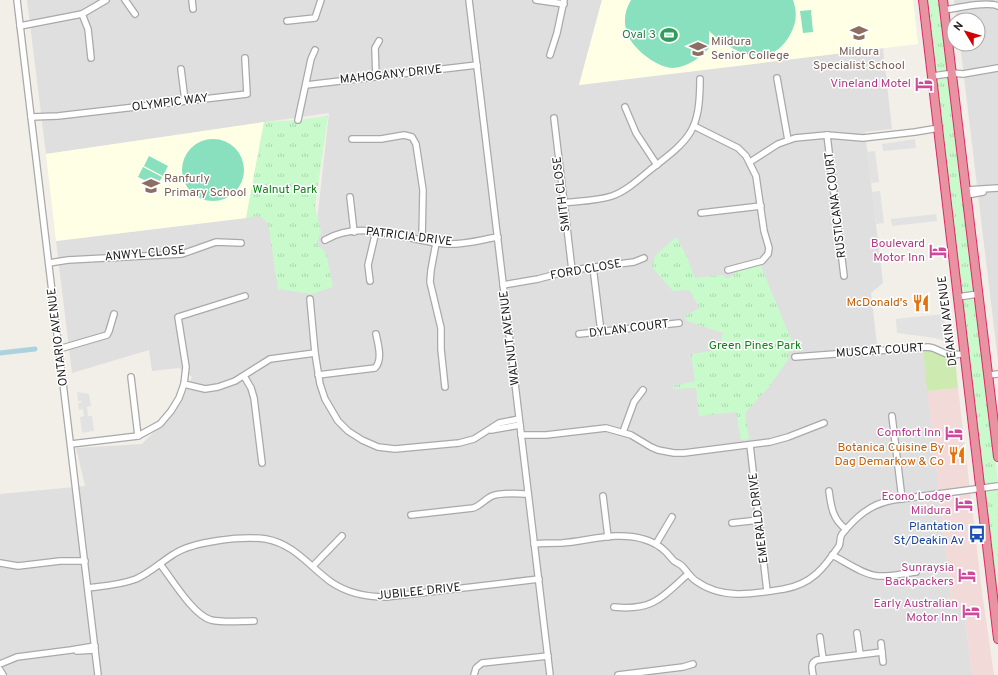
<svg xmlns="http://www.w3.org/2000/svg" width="998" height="675" font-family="Overpass,sans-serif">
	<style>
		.residential { fill: #e0dfdf }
		.commercial { fill: #f2dad9 }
		.education { fill: #ffffe5 }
		.grass { fill: #cdebb0 }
		.park { fill: url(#park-tufts) }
		.pitch { fill: #88e0be }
		.parking { fill: #e2e2e2 }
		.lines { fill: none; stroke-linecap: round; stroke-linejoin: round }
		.canal { stroke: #aad3df; stroke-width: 5 }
		.minor-casing { stroke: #a9a9a9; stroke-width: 8 }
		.highway-casing { stroke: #dc2a67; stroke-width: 10 }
		.minor { stroke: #fff; stroke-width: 5.5 }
		.highway { stroke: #e892a2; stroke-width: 8 }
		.labels { text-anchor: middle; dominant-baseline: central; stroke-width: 3; stroke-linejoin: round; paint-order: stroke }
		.leisure-label { font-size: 12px; fill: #27864d; stroke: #fff; text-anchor: end }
		.education-label { font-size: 12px; fill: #785e54; stroke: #fff; text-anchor: start }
		.street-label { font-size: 12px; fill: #222; stroke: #fff }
		.hotel-label { font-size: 12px; fill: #b23c85; stroke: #fff; text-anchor: end }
		.park-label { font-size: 12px; fill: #0c8416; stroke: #fff }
		.food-label { font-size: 12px; fill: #c56008; stroke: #fff; text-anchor: end }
		.transit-label { font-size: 12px; fill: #164399; stroke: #fff; text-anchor: end }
	</style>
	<defs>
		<pattern id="park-tufts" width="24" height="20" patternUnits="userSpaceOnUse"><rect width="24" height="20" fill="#c8facc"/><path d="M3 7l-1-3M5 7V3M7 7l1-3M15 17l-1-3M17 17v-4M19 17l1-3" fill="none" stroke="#acd6af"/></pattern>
	</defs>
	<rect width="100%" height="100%" fill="#f2efe9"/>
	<g class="residential">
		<path d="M27,0H602L579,85L883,48L892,129L865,132L883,283L871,293L878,353L923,350L951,596L949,607L962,605L964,610L972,675H0V494L85,486L76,448L142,444L179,406L192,377L179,368L152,371L149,350L72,373L56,241L246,218L260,214L316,231L329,113L46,154Z"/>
		<path d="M954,0H998V361L960,44H978V20H957Z"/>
	</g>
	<path class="commercial" d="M958,388L982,592L994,675H972L964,610H962L961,605L949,607L947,597L951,596L927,391Z"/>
	<g class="education">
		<path d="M602,0H913L918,44L579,85Z"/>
		<path d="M264,122L246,218L56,241L46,154Z"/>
	</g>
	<path class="grass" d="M923,350C935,349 943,359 955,358L958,388L927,391Z"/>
	<g class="park">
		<path d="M927,0H940L947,69L945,71H938L935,68Z"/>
		<path d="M947,77L950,80L975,289L972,292L964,293L960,289L937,83L939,78Z"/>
		<path d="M328,116L315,206L321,232L317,242L319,246L326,253L333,287L311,294L278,289L268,223C261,215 256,215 246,218L264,122L298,120Z"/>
		<path d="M676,237L686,255L695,278L722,275L726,278H729L740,270L760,264L795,349L789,352L788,356V360L768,388L745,413L749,439L741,440L736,412L699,416L696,388L673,389V386L695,381L691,354L718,350L723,333L687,321L685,316L700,308L689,290L673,291L651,266L654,262L655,256Z"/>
		<path d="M972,299L976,302L998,481L996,483L984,485L962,302L965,300Z"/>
		<path d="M996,490L998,491V614L984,493L986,491Z"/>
	</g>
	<g class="pitch">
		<path d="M631,0H793C797,11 797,22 791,33C771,72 734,54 709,31V48C700,58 686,68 672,68C656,67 632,48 627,33C623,21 625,10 631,0Z"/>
		<path d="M811,10L813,32L803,33L800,11Z"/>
		<circle cx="213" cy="170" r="31"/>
		<path d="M149,156L168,166L163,176L144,166Z"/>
		<path d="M143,167L162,177L157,186L138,177Z"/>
	</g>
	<g class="parking">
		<path d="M915,139L916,148L883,151L882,144Z"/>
		<path d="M875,151L879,182L871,183L867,152Z"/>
		<path d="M880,191L884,223L876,224L872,192Z"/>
		<path d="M936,214L937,221L892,226L891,219Z"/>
		<path d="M944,314L946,341L935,338L897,333L896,319Z"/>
		<path d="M77,392L89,394L91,406L87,407L88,416H92L94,431L82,433L80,417L84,416L83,409L79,410L78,403L82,402L81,401H78Z"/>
	</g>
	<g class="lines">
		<path class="canal" d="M0,353L35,349"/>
		<g class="minor-casing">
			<g id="minor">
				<path d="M17,0L98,675"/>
				<path d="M125,0L135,14"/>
				<path d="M192,0L193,9"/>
				<path d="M469,0L550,675"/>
				<path d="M536,0L564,4"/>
				<path d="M945,10C957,8 987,1 998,6"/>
				<path d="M82,14L88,29L91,58"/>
				<path d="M287,21L315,18L321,0"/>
				<path d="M20,26L82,14L106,0"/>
				<path d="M550,55L557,33L564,0"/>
				<path d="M181,69L185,101"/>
				<path d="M952,73L963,74L998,68"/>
				<path d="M933,76L954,73"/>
				<path d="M376,77L375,48L379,41"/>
				<path d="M777,78L788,140"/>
				<path d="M306,85L477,65"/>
				<path d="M625,107L636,133L657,165"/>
				<path d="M31,117L58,116L247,94L245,58"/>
				<path d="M554,118L572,270"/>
				<path d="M298,120L311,59L315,50"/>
				<path d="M694,126L738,148L746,156L756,176L764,231L769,248L768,254L762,261L728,270"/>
				<path d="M827,135L844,276"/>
				<path d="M352,139H381L404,135L412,137L416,144L423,190L422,240"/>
				<path d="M750,162L778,144L795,138L827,135L863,138L915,132L939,128"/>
				<path d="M966,190L998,188"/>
				<path d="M967,195L983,192"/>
				<path d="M350,197L354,232"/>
				<path d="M563,203C579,201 597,201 612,196C626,191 638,180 650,170C690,139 700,132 700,79"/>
				<path d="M701,213L761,206"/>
				<path d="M325,240C363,218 406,241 446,244C464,245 480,240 498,237"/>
				<path d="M436,243L431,270L430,282L441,328V349L445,387"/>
				<path d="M49,263L68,260L182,254L216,242L241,243"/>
				<path d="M593,267L601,332"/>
				<path d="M370,281L368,265L376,231"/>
				<path d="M503,285L538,279L572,270L634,262L644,258"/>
				<path d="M958,297L978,294"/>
				<path d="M310,299L315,353L320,384L325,399L338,421L348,431L362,440L378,447L395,449L459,443L474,439L499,423L519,419"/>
				<path d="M579,334L679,323"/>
				<path d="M59,349L107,335L109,331L114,314"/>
				<path d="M795,357L928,347L933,348L949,355L964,354"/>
				<path d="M318,375L375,368C383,360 378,344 376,334"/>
				<path d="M988,375L998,374"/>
				<path d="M244,376L251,388L254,398L262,463"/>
				<path d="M131,377L138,436"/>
				<path d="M184,384L205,389L218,387L235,381L270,359L315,353"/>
				<path d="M892,416L902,499"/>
				<path d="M491,430L520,425"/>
				<path d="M623,432L634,402L643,390"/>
				<path d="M521,435H546L606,428L631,435L651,447L658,450L674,453H684L770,442L788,437L824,423"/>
				<path d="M71,444L138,436L160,424L171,411L179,398L184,384L186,367L178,317L245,296"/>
				<path d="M750,445L767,591"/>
				<path d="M829,491C831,507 833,520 846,529"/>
				<path d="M603,496L608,537"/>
				<path d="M411,515L473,508C480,506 485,499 492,496C503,492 517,494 528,494"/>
				<path d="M732,523L759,520"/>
				<path d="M534,544C543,543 552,543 562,543C588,541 617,531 643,539C651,541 660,546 666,552C669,555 671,558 674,561C677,563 680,564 682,566C687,571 690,577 696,581C722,600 754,594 784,589C812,584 824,568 839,546C841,542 839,538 842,534C856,517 870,504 893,500L998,486"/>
				<path d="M656,544L672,517"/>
				<path d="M832,555C846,562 862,574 878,576C891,577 904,573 916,572"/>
				<path d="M0,563L18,566L60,561H85"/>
				<path d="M160,564C172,579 193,615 211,620C225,623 241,621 254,621"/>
				<path d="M313,566L342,536"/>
				<path d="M88,588C104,586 120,585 136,579C150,573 161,562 174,554C194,541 242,536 266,539C294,544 309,566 331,582C347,593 367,597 386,597L539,579"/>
				<path d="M614,607C653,611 661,598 688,574"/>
				<path d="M857,633L860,654"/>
				<path d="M820,637L823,659"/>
				<path d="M881,643L883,662"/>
				<path d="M77,651L95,650"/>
				<path d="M0,664L17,657L71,650L95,646"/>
				<path d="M0,670L3,675"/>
				<path d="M474,675L476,668L482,663L548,656"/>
				<path d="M618,675L683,667L693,664"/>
				<path d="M813,675C812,668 810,663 817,660L882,652"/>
			</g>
		</g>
		<g class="highway-casing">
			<g id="highway">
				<path d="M923,0L998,639"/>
				<path d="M943,0L998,457"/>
			</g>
		</g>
		<use href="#minor" class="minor"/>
		<use href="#highway" class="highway"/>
	</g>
	<defs>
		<g id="school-bare" transform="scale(1.38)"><path d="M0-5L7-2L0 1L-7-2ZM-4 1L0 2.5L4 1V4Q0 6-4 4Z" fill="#8d6e63" stroke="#fff" stroke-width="2.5" paint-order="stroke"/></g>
		<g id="stadium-bare" transform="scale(1.38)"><path d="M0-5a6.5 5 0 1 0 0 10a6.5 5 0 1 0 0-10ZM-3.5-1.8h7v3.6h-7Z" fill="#2e9e5b" stroke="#fff" stroke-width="2.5" paint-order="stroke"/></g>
		<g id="hotel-bare" transform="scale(1.38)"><path d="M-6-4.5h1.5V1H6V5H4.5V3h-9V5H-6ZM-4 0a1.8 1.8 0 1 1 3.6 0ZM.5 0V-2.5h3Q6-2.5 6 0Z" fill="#d1479c" stroke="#fff" stroke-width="2.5" paint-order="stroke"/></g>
		<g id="restaurant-bare" transform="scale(1.38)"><path d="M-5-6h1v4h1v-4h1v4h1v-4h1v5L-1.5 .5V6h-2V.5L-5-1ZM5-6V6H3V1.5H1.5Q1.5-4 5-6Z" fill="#e8710a" stroke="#fff" stroke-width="2.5" paint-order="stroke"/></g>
		<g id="bus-bare" transform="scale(1.38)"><path d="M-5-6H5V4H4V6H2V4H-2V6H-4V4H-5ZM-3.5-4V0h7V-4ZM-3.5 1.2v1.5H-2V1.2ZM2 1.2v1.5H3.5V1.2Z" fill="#1a4fb4" stroke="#fff" stroke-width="2.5" paint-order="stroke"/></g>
	</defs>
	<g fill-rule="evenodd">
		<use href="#school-bare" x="859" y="33"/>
		<use href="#stadium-bare" x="669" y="35"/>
		<use href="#school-bare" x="698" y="49"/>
		<use href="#hotel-bare" x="924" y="84"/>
		<use href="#school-bare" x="151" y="186"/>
		<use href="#hotel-bare" x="938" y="251"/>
		<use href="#restaurant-bare" x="921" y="303"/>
		<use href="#hotel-bare" x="954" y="433"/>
		<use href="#restaurant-bare" x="957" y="455"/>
		<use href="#hotel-bare" x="964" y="504"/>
		<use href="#bus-bare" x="977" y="534"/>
		<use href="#hotel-bare" x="967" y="575"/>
		<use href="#hotel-bare" x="971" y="611"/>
	</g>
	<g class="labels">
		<g class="leisure-label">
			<text x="656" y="35">Oval 3</text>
		</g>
		<g class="education-label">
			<text x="711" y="42">Mildura<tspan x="711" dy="14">Senior College</tspan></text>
			<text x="859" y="52" text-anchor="middle">Mildura<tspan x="859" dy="14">Specialist School</tspan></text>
			<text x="164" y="179">Ranfurly<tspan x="164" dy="14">Primary School</tspan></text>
		</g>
		<g class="street-label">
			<text transform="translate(391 75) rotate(-6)">MAHOGANY DRIVE</text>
			<text transform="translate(170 103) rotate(-7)">OLYMPIC WAY</text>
			<text transform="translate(562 194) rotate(-97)">SMITH CLOSE</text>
			<text transform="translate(836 205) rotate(-97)">RUSTICANA COURT</text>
			<text transform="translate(409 237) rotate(7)">PATRICIA DRIVE</text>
			<text transform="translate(145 254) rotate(-5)">ANWYL CLOSE</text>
			<text transform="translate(586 270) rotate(-10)">FORD CLOSE</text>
			<text transform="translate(948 321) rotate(-97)">DEAKIN AVENUE</text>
			<text transform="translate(629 329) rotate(-7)">DYLAN COURT</text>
			<text transform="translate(58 337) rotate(-97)">ONTARIO AVENUE</text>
			<text transform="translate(510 338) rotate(-97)">WALNUT AVENUE</text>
			<text transform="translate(880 351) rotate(-4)">MUSCAT COURT</text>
			<text transform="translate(759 518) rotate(-97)">EMERALD DRIVE</text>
			<text transform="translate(419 592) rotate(-6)">JUBILEE DRIVE</text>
		</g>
		<g class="hotel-label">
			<text x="911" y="84">Vineland Motel</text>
			<text x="925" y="244">Boulevard<tspan x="925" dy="14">Motor Inn</tspan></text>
			<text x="941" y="433">Comfort Inn</text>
			<text x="951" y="497">Econo Lodge<tspan x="951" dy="14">Mildura</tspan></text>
			<text x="954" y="568">Sunraysia<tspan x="954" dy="14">Backpackers</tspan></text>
			<text x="958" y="604">Early Australian<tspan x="958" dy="14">Motor Inn</tspan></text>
		</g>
		<g class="park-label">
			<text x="285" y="190">Walnut Park</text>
			<text x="755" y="346">Green Pines Park</text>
		</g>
		<g class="food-label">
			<text x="908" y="303">McDonald's</text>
			<text x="944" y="448">Botanica Cuisine By<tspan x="944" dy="14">Dag Demarkow &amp; Co</tspan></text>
		</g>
		<g class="transit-label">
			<text x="964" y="527">Plantation<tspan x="964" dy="14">St/Deakin Av</tspan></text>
		</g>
	</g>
	<g transform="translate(966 32) rotate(308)"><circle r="19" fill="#ffffff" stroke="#a7a7a7"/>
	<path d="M0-3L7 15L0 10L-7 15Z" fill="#d40000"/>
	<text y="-6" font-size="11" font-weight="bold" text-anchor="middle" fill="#222222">N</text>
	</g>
</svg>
